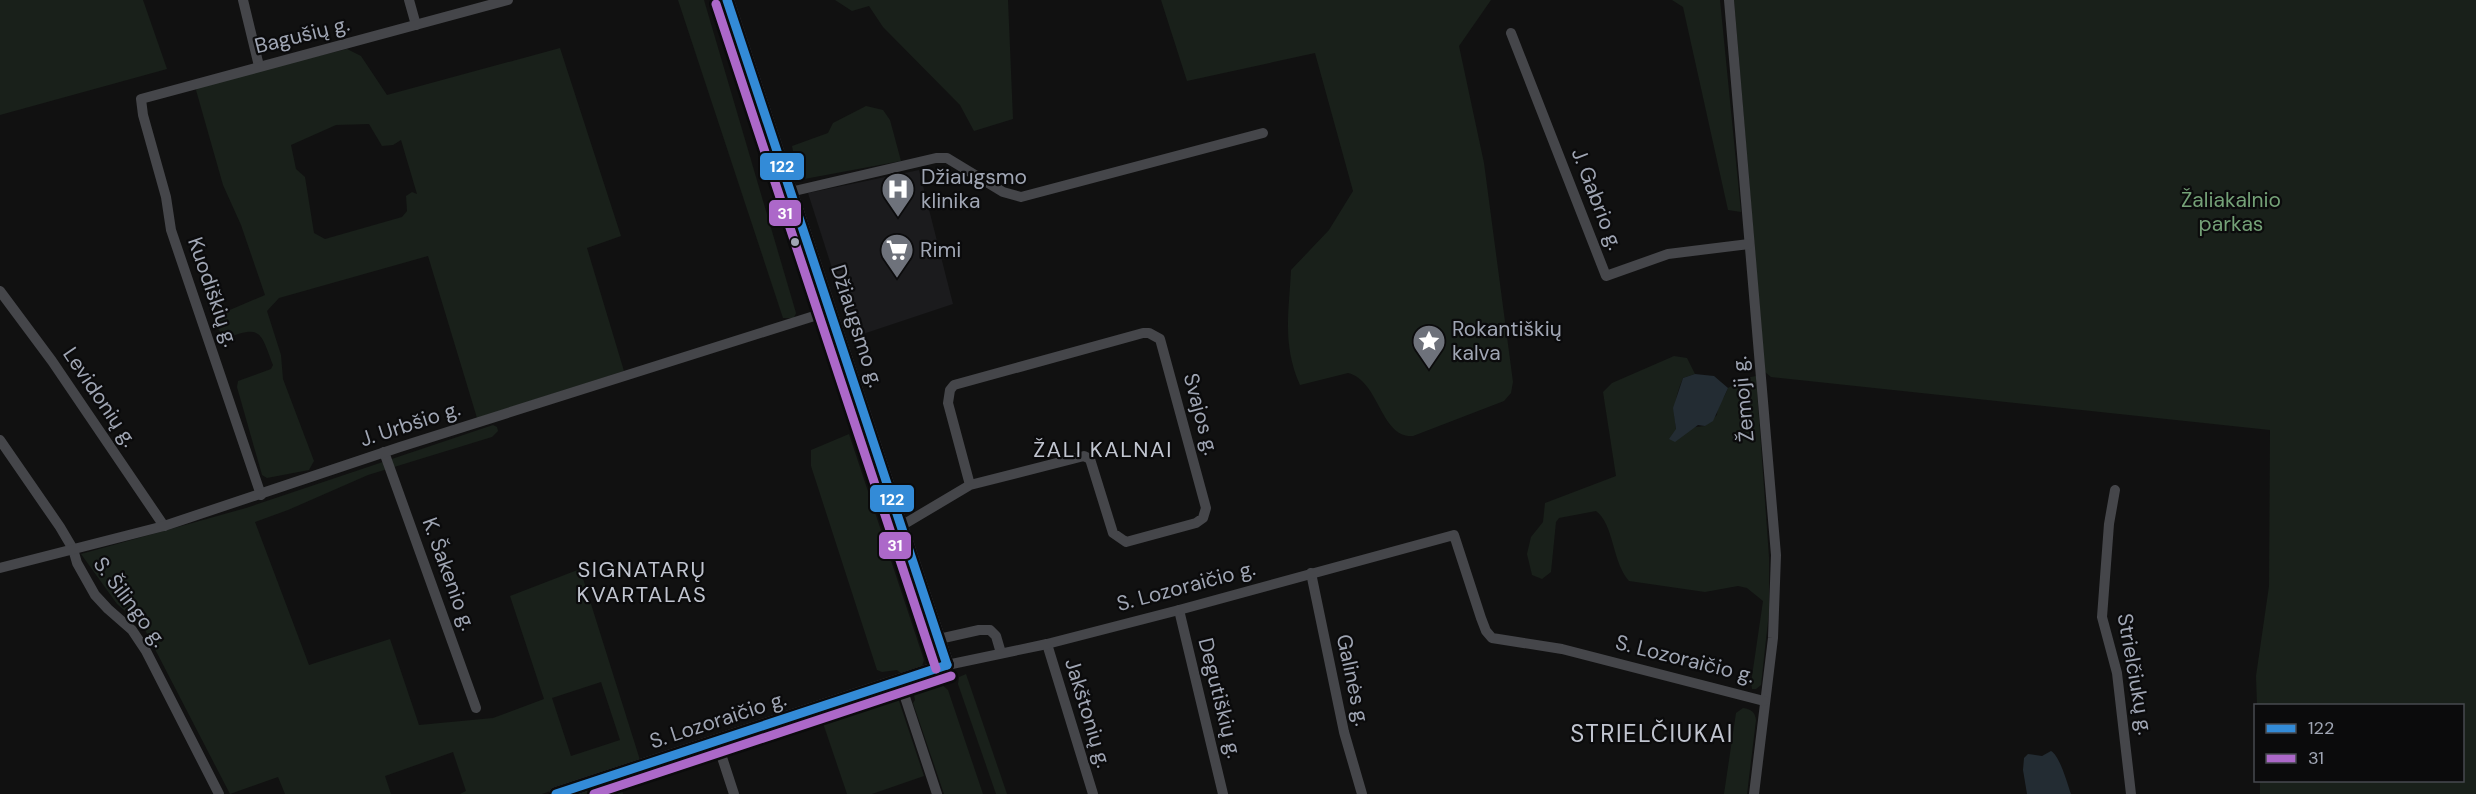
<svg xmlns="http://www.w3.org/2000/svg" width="2476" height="794" font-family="'DM Sans',sans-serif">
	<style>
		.built { fill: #1b1b1d }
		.green { fill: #19201a; fill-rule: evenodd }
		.water { fill: #232c33 }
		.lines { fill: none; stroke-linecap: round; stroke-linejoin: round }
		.minor { stroke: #45464a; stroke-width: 10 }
		.tertiary { stroke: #45464a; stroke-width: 14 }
		.bus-1-casing { stroke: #0b0b0c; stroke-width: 14 }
		.bus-2-casing { stroke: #0b0b0c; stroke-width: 14 }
		.bus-1 { stroke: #338bd7; stroke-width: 9 }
		.bus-2 { stroke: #ac68c9; stroke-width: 9 }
		.bus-dot { fill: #a0a6b4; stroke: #0b0b0c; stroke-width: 2 }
		.labels { text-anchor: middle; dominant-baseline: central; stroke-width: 4.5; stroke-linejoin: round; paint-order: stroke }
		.street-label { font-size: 21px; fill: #a0a6b4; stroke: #0b0b0c }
		.poi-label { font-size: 21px; fill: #a0a6b4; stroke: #0b0b0c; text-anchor: start }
		.park-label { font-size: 21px; fill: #74a177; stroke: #0b0b0c }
		.neighbourhood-label { font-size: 22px; letter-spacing: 1.5px; fill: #c1c5d0; stroke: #0b0b0c }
		.quarter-label { font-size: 24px; letter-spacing: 1.5px; fill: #c1c5d0; stroke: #0b0b0c }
		.line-badge { stroke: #0b0b0c; stroke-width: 2 }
		.badge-label { font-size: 16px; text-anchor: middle; font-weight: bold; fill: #fff }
	</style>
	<rect width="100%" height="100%" fill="#111"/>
	<path class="built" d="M919,170L953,304L854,337L808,193Z"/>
	<g class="green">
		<path d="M0,0H143L167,69L0,115Z"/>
		<path d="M678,0H704L796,313L794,318H783Z"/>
		<path d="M835,0H1008L1013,119L974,131L960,105L883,27L869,6L852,11Z"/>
		<path d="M1161,0H1491L1459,46L1484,163L1513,382L1511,393L1504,401L1413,436C1380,438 1380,381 1348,373L1300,385C1282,344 1289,313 1291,270L1329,230L1353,191L1315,53L1187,81Z"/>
		<path d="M1672,0H1720L1741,212L1728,210L1683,7Z"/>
		<path d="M1734,0H2476V794H2260V781L2462,780V706L2257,705L2256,676L2269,586L2270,430L1771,377L1765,372Z"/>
		<path d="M560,48L621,236L587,248L624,371L477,418L428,256L279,298L267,311L281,355L283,379L314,461L309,470L267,478L262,475L237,387L238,381L271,369L273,365C260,330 261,325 224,339L215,323L218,315L265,295L241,225L223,185L196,90L199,85L347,49L361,56L387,95ZM369,124L382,146L393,145L401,140L417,194L412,192L406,196L407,211L402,217L325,239L314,233L305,177L296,169L291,145L336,125Z"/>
		<path d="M866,106L883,110L890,120L901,161L799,180L792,146L828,133L833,123Z"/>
		<path d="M1674,356L1687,358L1695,374L1683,378C1675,397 1673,409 1676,429L1705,426L1717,415C1717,405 1725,398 1728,388L1745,378L1756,376L1769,557V612L1761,685L1756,689H1752L1751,683L1763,601L1747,588L1738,586L1705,592L1629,581C1612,562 1614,524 1596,511L1559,518L1556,522L1551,572L1542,579L1532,575L1527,554L1531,537L1543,522L1545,503L1616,476L1603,392L1612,383Z"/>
		<path d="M493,425L497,427L498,431L492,437L368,475L288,510L255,522L309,665L390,639L419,725L493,718L544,699L510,596L580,569L640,760L542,794H460L466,791L453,752L385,776L391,794H285L278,777L230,794L143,626L117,604L81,554L246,508ZM601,682L620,740L571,756L552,698Z"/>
		<path d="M849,434L924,660L921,669L903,675L897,670L882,672L877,670L811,466V450Z"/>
		<path d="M966,674L1007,794H996L958,684L959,677Z"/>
		<path d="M934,678L948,690L983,794H944L913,703L915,700L912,685Z"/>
		<path d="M897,695L924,776L872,794H847L822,720Z"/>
		<path d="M1743,708C1751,709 1755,712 1756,720L1747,794H1724L1736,713Z"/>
		<path d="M619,780L623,794H574Z"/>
	</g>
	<g class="water">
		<path d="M1695,374L1714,376L1728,388L1713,421L1705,426L1698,425L1675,442L1669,439L1676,429L1673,408L1683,378Z"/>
		<path d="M2051,751C2060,756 2067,783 2071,794H2027L2023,770L2024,758L2028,754L2042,756Z"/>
	</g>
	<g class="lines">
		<g class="minor">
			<path d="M243,0L259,66"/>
			<path d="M409,0L416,25"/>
			<path d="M1729,0L1776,555L1773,638L1754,794"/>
			<path d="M1511,33L1606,276L1668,254L1749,244"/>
			<path d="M790,192L936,158H947L1003,192L1021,197L1263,133"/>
			<path d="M0,291L52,361L164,526"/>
			<path d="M0,440L60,527L73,549L77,563L95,595L108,609L132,630L146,651L219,794"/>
			<path d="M384,452L476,708"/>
			<path d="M2115,490L2109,524L2102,617L2117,673L2131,794"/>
			<path d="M261,495L171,230L166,197L143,115L141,99L508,0"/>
			<path d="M901,526L970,485L1084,456L1090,459L1113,533L1126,542L1196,523L1203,518L1206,508L1160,339L1149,333H1143L954,385L950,390L948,403L970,485"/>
			<path d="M0,568L164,526L400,447L830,311"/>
			<path d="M1311,573L1344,732L1362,794"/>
			<path d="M1179,610L1223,794"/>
			<path d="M939,639L979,630H990L996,636L1001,653"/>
			<path d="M1047,644L1093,794"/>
			<path d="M947,665L1047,644L1179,610L1454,535L1481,618L1486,631L1492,638L1562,649L1764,701"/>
			<path d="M900,682L937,794"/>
			<path d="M717,742L734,794"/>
		</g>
		<path class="tertiary" d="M556,794L947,665L727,0"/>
		<g class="bus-1-casing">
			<g id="bus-1">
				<path d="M727,0L947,665"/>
				<path d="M556,794L947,665"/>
			</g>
		</g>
		<g class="bus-2-casing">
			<g id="bus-2">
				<path d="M716,4L936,669"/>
				<path d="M594,794L951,676"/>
			</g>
		</g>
		<use href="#bus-1" class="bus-1"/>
		<use href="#bus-2" class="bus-2"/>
	</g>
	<defs>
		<g id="hospital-pin" transform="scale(1.725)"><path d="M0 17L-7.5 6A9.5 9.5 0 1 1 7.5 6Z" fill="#6e727b" stroke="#0b0b0c"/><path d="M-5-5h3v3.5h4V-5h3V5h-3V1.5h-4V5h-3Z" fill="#fff"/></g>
		<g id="supermarket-pin" transform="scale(1.725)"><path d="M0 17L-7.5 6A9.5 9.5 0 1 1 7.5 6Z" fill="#6e727b" stroke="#0b0b0c"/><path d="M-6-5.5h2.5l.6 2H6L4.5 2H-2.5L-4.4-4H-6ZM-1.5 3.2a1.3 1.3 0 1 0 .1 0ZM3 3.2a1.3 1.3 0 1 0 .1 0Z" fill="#fff"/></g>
		<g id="sight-pin" transform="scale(1.725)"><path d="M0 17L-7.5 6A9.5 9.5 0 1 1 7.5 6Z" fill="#6e727b" stroke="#0b0b0c"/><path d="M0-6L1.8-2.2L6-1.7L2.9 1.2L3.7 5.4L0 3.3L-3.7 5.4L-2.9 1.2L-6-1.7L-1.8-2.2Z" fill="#fff"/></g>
	</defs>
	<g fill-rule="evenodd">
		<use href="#hospital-pin" x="898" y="189"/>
		<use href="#supermarket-pin" x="897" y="250"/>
		<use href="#sight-pin" x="1429" y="341"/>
	</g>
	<circle class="bus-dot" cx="795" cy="242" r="5"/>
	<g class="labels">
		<g class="street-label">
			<text transform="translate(302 35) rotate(-14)">Bagušių g.</text>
			<text transform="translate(1597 199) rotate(69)">J. Gabrio g.</text>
			<text transform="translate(213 292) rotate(71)">Kuodiškių g.</text>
			<text transform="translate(857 326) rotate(72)">Džiaugsmo g.</text>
			<text transform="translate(100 397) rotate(56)">Levidonių g.</text>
			<text transform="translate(1743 399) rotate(-95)">Žemoji g.</text>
			<text transform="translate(1201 414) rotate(75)">Svajos g.</text>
			<text transform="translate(410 424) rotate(-18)">J. Urbšio g.</text>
			<text transform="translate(449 574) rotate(70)">K. Šakenio g.</text>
			<text transform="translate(1186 586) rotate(-15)">S. Lozoraičio g.</text>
			<text transform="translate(130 602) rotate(53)">S. Šilingo g.</text>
			<text transform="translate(1685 659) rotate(14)">S. Lozoraičio g.</text>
			<text transform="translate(2135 674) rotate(80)">Strielčiukų g.</text>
			<text transform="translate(1353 680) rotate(78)">Galinės g.</text>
			<text transform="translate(1220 698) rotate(76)">Degutiškių g.</text>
			<text transform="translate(1088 713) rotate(73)">Jakštonių g.</text>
			<text transform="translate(718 720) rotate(-18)">S. Lozoraičio g.</text>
		</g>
		<g class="poi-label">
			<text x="921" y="177">Džiaugsmo<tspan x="921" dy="24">klinika</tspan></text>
			<text x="920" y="250">Rimi</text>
			<text x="1452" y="329">Rokantiškių<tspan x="1452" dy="24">kalva</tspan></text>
		</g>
		<g class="park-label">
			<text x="2231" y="200">Žaliakalnio<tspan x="2231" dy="24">parkas</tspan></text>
		</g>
		<g class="neighbourhood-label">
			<text x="1103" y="449">ŽALI KALNAI</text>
			<text x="642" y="569">SIGNATARŲ<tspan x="642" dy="25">KVARTALAS</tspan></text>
		</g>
		<g class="quarter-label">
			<text x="1652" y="733">STRIELČIUKAI</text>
		</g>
	</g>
	<g class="line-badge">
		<rect x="759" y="152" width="46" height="29" rx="6" fill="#338bd7"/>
		<rect x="768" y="199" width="34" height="28" rx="6" fill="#ac68c9"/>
		<rect x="869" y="484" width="46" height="29" rx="6" fill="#338bd7"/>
		<rect x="878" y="531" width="34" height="29" rx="6" fill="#ac68c9"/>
	</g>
	<g class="badge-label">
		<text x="782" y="172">122</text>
		<text x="785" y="219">31</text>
		<text x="892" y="505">122</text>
		<text x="895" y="551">31</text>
	</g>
	<rect x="2254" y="704" width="210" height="78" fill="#0b0b0c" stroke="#47494f" stroke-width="1.5"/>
	<rect x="2266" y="724" width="30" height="9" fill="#338bd7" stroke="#47494f" stroke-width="1.5"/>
	<text x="2308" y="734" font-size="18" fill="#a0a6b4">122</text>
	<rect x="2266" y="754" width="30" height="9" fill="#ac68c9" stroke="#47494f" stroke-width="1.5"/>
	<text x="2308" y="764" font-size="18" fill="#a0a6b4">31</text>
</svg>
